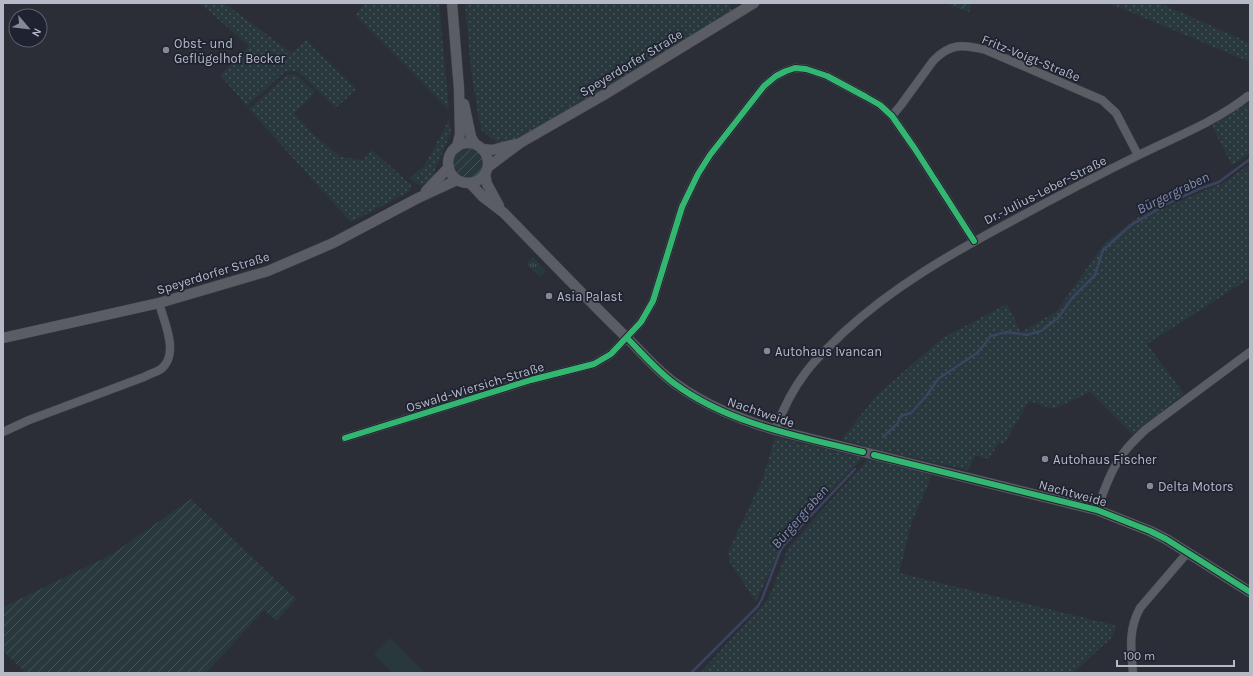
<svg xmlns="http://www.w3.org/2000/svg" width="1253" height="676" font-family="Karla,sans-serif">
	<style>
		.grass { fill: url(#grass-dots) }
		.park { fill: url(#park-tufts) }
		.garden { fill: url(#garden-furrows) }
		.pitch { fill: #29383d }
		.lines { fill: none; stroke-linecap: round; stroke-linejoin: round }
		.stream { stroke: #3b445f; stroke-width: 2.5 }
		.minor-casing { stroke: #474950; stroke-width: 9 }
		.tertiary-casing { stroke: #474950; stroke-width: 11 }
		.minor { stroke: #5b5d65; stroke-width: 8 }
		.tertiary { stroke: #5b5d65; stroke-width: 10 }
		.cycleway-casing { stroke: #1f2331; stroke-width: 8 }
		.cycleway { stroke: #33b770; stroke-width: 6 }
		.poi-dot { fill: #858995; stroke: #1f2331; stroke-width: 1.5 }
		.labels { text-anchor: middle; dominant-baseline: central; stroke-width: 3.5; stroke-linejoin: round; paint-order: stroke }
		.poi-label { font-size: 13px; fill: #b6bac7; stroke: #1f2331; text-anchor: start }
		.street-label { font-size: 13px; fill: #b6bac7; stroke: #1f2331 }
		.water-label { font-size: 14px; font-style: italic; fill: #808bac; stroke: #1f2331 }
	</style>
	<defs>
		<pattern id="grass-dots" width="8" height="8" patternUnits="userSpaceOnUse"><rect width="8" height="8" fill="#29383d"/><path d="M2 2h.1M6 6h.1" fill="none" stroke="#465358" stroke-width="1.8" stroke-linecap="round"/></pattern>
		<pattern id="park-tufts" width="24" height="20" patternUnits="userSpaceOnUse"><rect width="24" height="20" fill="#29383d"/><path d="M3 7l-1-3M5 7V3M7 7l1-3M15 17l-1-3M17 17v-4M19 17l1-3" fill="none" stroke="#465358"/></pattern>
		<pattern id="garden-furrows" width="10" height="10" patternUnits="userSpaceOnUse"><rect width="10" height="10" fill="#29383d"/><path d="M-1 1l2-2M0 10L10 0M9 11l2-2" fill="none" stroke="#465358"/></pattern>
	</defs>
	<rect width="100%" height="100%" fill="#2b2e37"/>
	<g class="grass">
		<path d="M200,3H224L292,53L306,40L356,89L336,108L297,71H286L247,106L220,75L249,46Z"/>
		<path d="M365,3H439L449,110L355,15Z"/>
		<path d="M465,3H732L730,7L734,11L664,55L516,139L499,145L482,130L479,120L471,70Z"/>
		<path d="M1109,3H1159L1250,43V62Z"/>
		<path d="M294,74L299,77L315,92L294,114L314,135L341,157L363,160L372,150L411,185L410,191L357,219L351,221L347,218L249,109L286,76Z"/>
		<path d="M1250,101V154L1232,165L1212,126Z"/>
		<path d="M449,120L451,133L434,172L435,178L421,186L410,178L425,165Z"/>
		<path d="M1250,164V278L1147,344L1184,394L1133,435L1090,392L1054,409L1029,401L1004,444L999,442L989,459L975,455L968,470L871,448L842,439L876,396L941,339L1007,304L1021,332L1056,312L1104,244L1135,219L1165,203L1166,208L1175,203L1225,182Z"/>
		<path d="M775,437L862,458L784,541L756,602L730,562L728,552L763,478Z"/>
		<path d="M868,459L932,475L911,524L899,573L1114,625L1116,629L1110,639L1073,673H700L762,606L770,595L788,548Z"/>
	</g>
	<path class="park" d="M533,257L546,271L539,277L526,264Z"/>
	<g class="garden">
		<path d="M945,3H972L969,12Z"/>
		<circle cx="468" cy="164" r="16"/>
		<path d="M191,499L296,599L277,621L264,610L206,673H26L3,651V607L111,555Z"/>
	</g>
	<path class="pitch" d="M390,638L423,671V673H392L374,654Z"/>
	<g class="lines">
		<g class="stream">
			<path d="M883,437L897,424L901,416L911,413L927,395L938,379L977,353L991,336L1007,332L1027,335L1041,331L1058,318L1073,297L1095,275L1103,250L1131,225L1169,203L1199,189L1219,182L1250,159"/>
			<path d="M691,673L758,606L762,599L781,549L802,525L855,469"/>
		</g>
		<g class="minor-casing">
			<g id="minor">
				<path d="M892,116L901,105L933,61C950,43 963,44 986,50L1102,100L1116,113L1138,155"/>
				<path d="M775,430C783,409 792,390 806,372C817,357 831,345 844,332C894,286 952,253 1012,221C1054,198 1096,176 1139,155C1175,137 1215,122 1248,96"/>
				<path d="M3,432L29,420L144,377C149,374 157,372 161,369C180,354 164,322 159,303"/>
				<path d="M345,438L531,380L594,364L611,354L641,322L653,301L682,207L698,174L710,155L764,86L776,76L786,71L795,68L806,69L827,76L866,97L880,105L892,116L915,149L974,241"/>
				<path d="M1097,510C1104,490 1112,467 1125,451C1131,443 1138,437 1145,430L1250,352"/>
				<path d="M1133,673C1131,649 1128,630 1140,608L1188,552"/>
			</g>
		</g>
		<g class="tertiary-casing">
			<g id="tertiary">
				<path d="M452,3L459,89L460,134L457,147"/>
				<path d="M464,104L471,137L475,144"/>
				<circle cx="468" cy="163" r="20"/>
				<path d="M482,149L492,150L516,144"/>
				<path d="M488,167L520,143L602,96L754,3"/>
				<path d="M485,174L487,184L499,206"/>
				<path d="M470,183L483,197L504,213C544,254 584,296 625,336C642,352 657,371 676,384C706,406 740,419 775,430L1097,510L1150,531L1166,539L1250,592"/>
				<path d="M426,191L449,167"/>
				<path d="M3,338L159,303L268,271L333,243L418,198L457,180"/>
			</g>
		</g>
		<use href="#minor" class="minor"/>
		<use href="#tertiary" class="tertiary"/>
		<g class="cycleway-casing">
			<g id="cycleway">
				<path d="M627,338C642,353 657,371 675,384C729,424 798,436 863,452"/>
				<path d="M345,438L531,380L594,364L611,354L641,322L653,301L682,207L698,174L710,155L764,86L776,76L786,71L795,68L806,69L827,76L866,97L880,105L892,116L915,149L974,241"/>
				<path d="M874,455L1097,510L1150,531L1166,539L1250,592"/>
			</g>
		</g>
		<use href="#cycleway" class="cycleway"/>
	</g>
	<g class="poi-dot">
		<circle cx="166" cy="50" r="4"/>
		<circle cx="549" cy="296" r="4"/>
		<circle cx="767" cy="351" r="4"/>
		<circle cx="1045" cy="459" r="4"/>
		<circle cx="1150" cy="486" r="4"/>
	</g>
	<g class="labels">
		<g class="poi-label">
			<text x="174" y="43">Obst- und<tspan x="174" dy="15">Geflügelhof Becker</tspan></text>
			<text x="557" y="296">Asia Palast</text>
			<text x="775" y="351">Autohaus Ivancan</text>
			<text x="1053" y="459">Autohaus Fischer</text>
			<text x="1158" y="486">Delta Motors</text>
		</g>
		<g class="street-label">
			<text transform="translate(1031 58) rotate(22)">Fritz-Voigt-Straße</text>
			<text transform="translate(631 63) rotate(-31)">Speyerdorfer Straße</text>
			<text transform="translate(1045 190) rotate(-27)">Dr.-Julius-Leber-Straße</text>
			<text transform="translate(213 273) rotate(-17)">Speyerdorfer Straße</text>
			<text transform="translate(475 387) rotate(-17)">Oswald-Wiersich-Straße</text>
			<text transform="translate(761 412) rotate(19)">Nachtweide</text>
			<text transform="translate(1073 493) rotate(15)">Nachtweide</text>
		</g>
		<g class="water-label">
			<text transform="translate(1173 193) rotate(-26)">Bürgergraben</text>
			<text transform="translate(800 517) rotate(-49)">Bürgergraben</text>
		</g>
	</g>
	<rect width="1253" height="676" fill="none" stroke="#b6bac7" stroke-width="8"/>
	<g transform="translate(28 28) rotate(118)"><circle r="19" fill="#1f2331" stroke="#5b5f6d"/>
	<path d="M0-3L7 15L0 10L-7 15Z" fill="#858995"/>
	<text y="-6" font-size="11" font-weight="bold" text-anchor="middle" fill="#b6bac7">N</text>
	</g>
	<path d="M1117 660v6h117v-6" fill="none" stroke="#b6bac7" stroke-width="2"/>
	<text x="1123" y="660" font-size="12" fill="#b6bac7" stroke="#1f2331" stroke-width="3" paint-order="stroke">100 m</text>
</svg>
